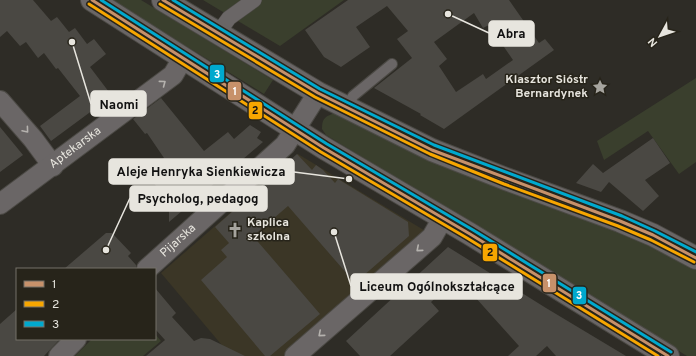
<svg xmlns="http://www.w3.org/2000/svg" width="696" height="356" font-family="Overpass,sans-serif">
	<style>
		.built { fill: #3b3626 }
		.green { fill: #3a3f2d }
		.building { fill: #4a4843; fill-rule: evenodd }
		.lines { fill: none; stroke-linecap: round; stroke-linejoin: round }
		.service-casing { stroke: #4b4944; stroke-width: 12 }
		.pedestrian-casing { stroke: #4b4944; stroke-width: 16 }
		.minor-casing { stroke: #4b4944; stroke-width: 22 }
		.tertiary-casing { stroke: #4b4944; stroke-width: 24 }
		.service { stroke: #6a6666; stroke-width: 10 }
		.pedestrian { stroke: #6a6666; stroke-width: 15 }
		.minor { stroke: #6a6666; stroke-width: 20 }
		.tertiary { stroke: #6a6666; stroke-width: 22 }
		.bus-1-casing { stroke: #27241a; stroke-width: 6 }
		.bus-2-casing { stroke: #27241a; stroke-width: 6 }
		.bus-3-casing { stroke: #27241a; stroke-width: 6 }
		.bus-1 { stroke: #c7916a; stroke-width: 3 }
		.bus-2 { stroke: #f7a600; stroke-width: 3 }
		.bus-3 { stroke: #00a9ce; stroke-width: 3 }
		.oneway { stroke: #b5b2ae }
		.labels { text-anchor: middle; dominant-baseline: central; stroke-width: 3; stroke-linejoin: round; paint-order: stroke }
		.poi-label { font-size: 12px; font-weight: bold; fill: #e7e5de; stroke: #27241a; text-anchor: end }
		.street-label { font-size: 12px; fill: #e7e5de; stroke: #27241a }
		.leader { fill: none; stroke: #e7e5de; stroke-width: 1.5 }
		.callout-dot { fill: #e7e5de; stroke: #27241a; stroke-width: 1.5 }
		.callout { fill: #e7e5de; stroke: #e7e5de; stroke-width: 1.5 }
		.callout-label { font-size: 13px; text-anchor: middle; font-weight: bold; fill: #111 }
		.line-badge { stroke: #27241a; stroke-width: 1.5 }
		.badge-label { font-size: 11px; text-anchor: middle; font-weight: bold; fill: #fff }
		.pale-badge-label { font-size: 11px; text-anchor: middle; font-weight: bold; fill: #111 }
	</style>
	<rect width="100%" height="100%" fill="#2e2c26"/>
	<path class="built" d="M298,154L427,232L286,356H231L161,273Z"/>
	<g class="green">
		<path d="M111,0H141L273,80L264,94Z"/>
		<path d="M203,0H344L280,46Z"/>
		<path d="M696,78V162L679,174L648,131L604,160L597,141Z"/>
		<path d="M332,114H336L423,158L602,223L696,266V356H687L326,135L322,129C322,120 324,117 332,114Z"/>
		<path d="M155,334L161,341L143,356H75L92,339H155Z"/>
	</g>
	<g class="building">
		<path d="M0,0H33L51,21L57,17L69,32L75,28L87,44L94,39L106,54L90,67L112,96L51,141L40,126L80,96L58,68L56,69L44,53L38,58L26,42L20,46L7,31L0,37Z"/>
		<path d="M348,0H509L539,43L545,39L554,50L444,129L420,115L421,114L374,88L412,58L397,39L408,31L387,6L356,27L370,47L341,67L324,57L305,30ZM474,13L483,28L489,25L513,60L486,79L483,74L456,92L439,66L447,59L434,42Z"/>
		<path d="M161,98L204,151L228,132L234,139L250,125L261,132L257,138L263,142L169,222V208L161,198L164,196L148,176L162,165L159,161L164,158L147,133L145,134L133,119Z"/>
		<path d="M0,127L23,155L0,172Z"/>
		<path d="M653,138L670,163L645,180L659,196L643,211L609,182L601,192L576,183L593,164L603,173Z"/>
		<path d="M297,154L312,170L316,165L323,170L335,183L338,179L408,222L409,236L355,283L288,206L253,236L320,314L270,356H265L201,280L227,257L221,250L229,243L215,227Z"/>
		<path d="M106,233H112L131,253L128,256L136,265V269H64Z"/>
		<path d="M448,247L546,308L626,356H556L547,346L536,356H508L519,346L475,297L452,283L431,302L439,311L390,356H360L346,341Z"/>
		<path d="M155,288L176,313L172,317L194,341L201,338L210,339L245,356H146L165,340L156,330L155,331Z"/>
		<path d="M17,309V339H60L44,356H0V324Z"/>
	</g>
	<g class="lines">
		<g class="service-casing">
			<path id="service" d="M347,108L353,96L392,64"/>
		</g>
		<g class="pedestrian-casing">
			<path id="pedestrian" d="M218,33L229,18L254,0"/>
		</g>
		<g class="minor-casing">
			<g id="minor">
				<path d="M0,101L33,139L53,166"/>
				<path id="s1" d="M0,204L173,75L183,58"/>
				<path id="s2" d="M147,269L285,145L318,93"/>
				<path d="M59,356L76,339"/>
				<path d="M295,356L424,244L432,237L443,218"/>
			</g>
		</g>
		<g class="tertiary-casing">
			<g id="tertiary">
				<path d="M92,0L324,148L470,234L668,356"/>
				<path d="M163,0L318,93L432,150L506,179L620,221L653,235L696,258"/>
			</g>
		</g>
		<use href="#service" class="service"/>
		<use href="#pedestrian" class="pedestrian"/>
		<use href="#minor" class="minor"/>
		<use href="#tertiary" class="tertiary"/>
		<g class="bus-1-casing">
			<g id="bus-1">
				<path d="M92,0L324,148L470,234L668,356"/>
				<path d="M163,0L318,93L432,150L620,221L653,235L696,258"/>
			</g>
		</g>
		<g class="bus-2-casing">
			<g id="bus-2">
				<path d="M89,4L321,152L467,238L658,356"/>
				<path d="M160,4L315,97L430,154L504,184L618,226L651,240L694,262"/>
			</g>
		</g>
		<g class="bus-3-casing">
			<g id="bus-3">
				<path d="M101,0L327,144L473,230L671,352"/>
				<path d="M173,0L320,89L434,145L622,216L655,231L696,252"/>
			</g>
		</g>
		<use href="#bus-1" class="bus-1"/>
		<use href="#bus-2" class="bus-2"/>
		<use href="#bus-3" class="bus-3"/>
	</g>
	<defs><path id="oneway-chevron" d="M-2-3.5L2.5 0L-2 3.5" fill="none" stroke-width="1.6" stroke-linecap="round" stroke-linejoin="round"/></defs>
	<g class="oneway">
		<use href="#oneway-chevron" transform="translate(163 83) rotate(-37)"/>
		<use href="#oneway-chevron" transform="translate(26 130) rotate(50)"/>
		<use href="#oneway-chevron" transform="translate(419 249) rotate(139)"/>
		<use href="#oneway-chevron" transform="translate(321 334) rotate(139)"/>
	</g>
	<defs>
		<g id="sight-bare" transform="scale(1.2)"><path d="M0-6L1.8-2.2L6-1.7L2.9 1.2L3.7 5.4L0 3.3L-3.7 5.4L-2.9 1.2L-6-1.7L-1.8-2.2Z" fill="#a6a49e" stroke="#27241a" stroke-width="2.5" paint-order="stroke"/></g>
		<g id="church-bare" transform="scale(1.2)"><path d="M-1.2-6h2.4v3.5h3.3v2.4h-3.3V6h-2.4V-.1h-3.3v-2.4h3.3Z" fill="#a6a49e" stroke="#27241a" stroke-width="2.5" paint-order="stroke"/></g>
	</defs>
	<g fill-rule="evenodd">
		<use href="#sight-bare" x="600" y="87"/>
		<use href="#church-bare" x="235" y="230"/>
	</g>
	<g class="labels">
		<g class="poi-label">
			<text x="588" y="80">Klasztor Sióstr<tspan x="588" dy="14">Bernardynek</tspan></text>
			<text x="247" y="223" text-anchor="start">Kaplica<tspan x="247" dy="14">szkolna</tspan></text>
		</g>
		<g class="street-label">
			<text stroke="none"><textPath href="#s1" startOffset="94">Aptekarska</textPath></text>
			<text stroke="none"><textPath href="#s2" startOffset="42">Pijarska</textPath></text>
		</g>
	</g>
	<path class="leader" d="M448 14L489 33M72 42L91 104M349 179L294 172M106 250L130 198M334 232L351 286"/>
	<g class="callout-dot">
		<circle cx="448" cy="14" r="4"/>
		<circle cx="72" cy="42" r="4"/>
		<circle cx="349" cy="179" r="4"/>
		<circle cx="106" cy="250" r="4"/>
		<circle cx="334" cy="232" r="4"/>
	</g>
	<g class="callout">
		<rect x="489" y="21" width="45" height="25" rx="4"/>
		<rect x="91" y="91" width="55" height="25" rx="4"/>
		<rect x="109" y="159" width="185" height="25" rx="4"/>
		<rect x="130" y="186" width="137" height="25" rx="4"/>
		<rect x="351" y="274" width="171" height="25" rx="4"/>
	</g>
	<g class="callout-label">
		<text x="511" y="38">Abra</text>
		<text x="119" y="109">Naomi</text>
		<text x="201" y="176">Aleje Henryka Sienkiewicza</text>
		<text x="198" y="203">Psycholog, pedagog</text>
		<text x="437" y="291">Liceum Ogólnokształcące</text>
	</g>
	<g class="line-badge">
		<rect x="209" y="64" width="16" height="19" rx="4" fill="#00a9ce"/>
		<rect x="227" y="81" width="15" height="20" rx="4" fill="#c7916a"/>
		<rect x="248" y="101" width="15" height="19" rx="4" fill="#f7a600"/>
		<rect x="482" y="243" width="16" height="19" rx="4" fill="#f7a600"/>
		<rect x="542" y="273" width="15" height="20" rx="4" fill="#c7916a"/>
		<rect x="572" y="286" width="15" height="19" rx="4" fill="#00a9ce"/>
	</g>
	<g class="badge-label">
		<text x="217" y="78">3</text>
		<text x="235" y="95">1</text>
		<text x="549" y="287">1</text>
		<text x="579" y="299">3</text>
	</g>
	<g class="pale-badge-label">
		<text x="255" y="114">2</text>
		<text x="490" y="256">2</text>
	</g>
	<rect x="16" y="268" width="140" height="72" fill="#27241a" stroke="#747168"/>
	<rect x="24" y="281" width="20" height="6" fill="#c7916a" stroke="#747168"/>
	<text x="52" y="288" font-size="12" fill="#e7e5de">1</text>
	<rect x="24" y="301" width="20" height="6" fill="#f7a600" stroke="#747168"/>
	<text x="52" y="308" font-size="12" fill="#e7e5de">2</text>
	<rect x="24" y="321" width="20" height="6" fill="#00a9ce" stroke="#747168"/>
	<text x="52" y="328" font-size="12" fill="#e7e5de">3</text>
	<g transform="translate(660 36) rotate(230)" stroke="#27241a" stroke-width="3" paint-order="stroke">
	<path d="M0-3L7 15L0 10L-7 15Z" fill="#e7e5de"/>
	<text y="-6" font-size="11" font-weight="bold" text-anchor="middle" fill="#e7e5de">N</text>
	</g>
</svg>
